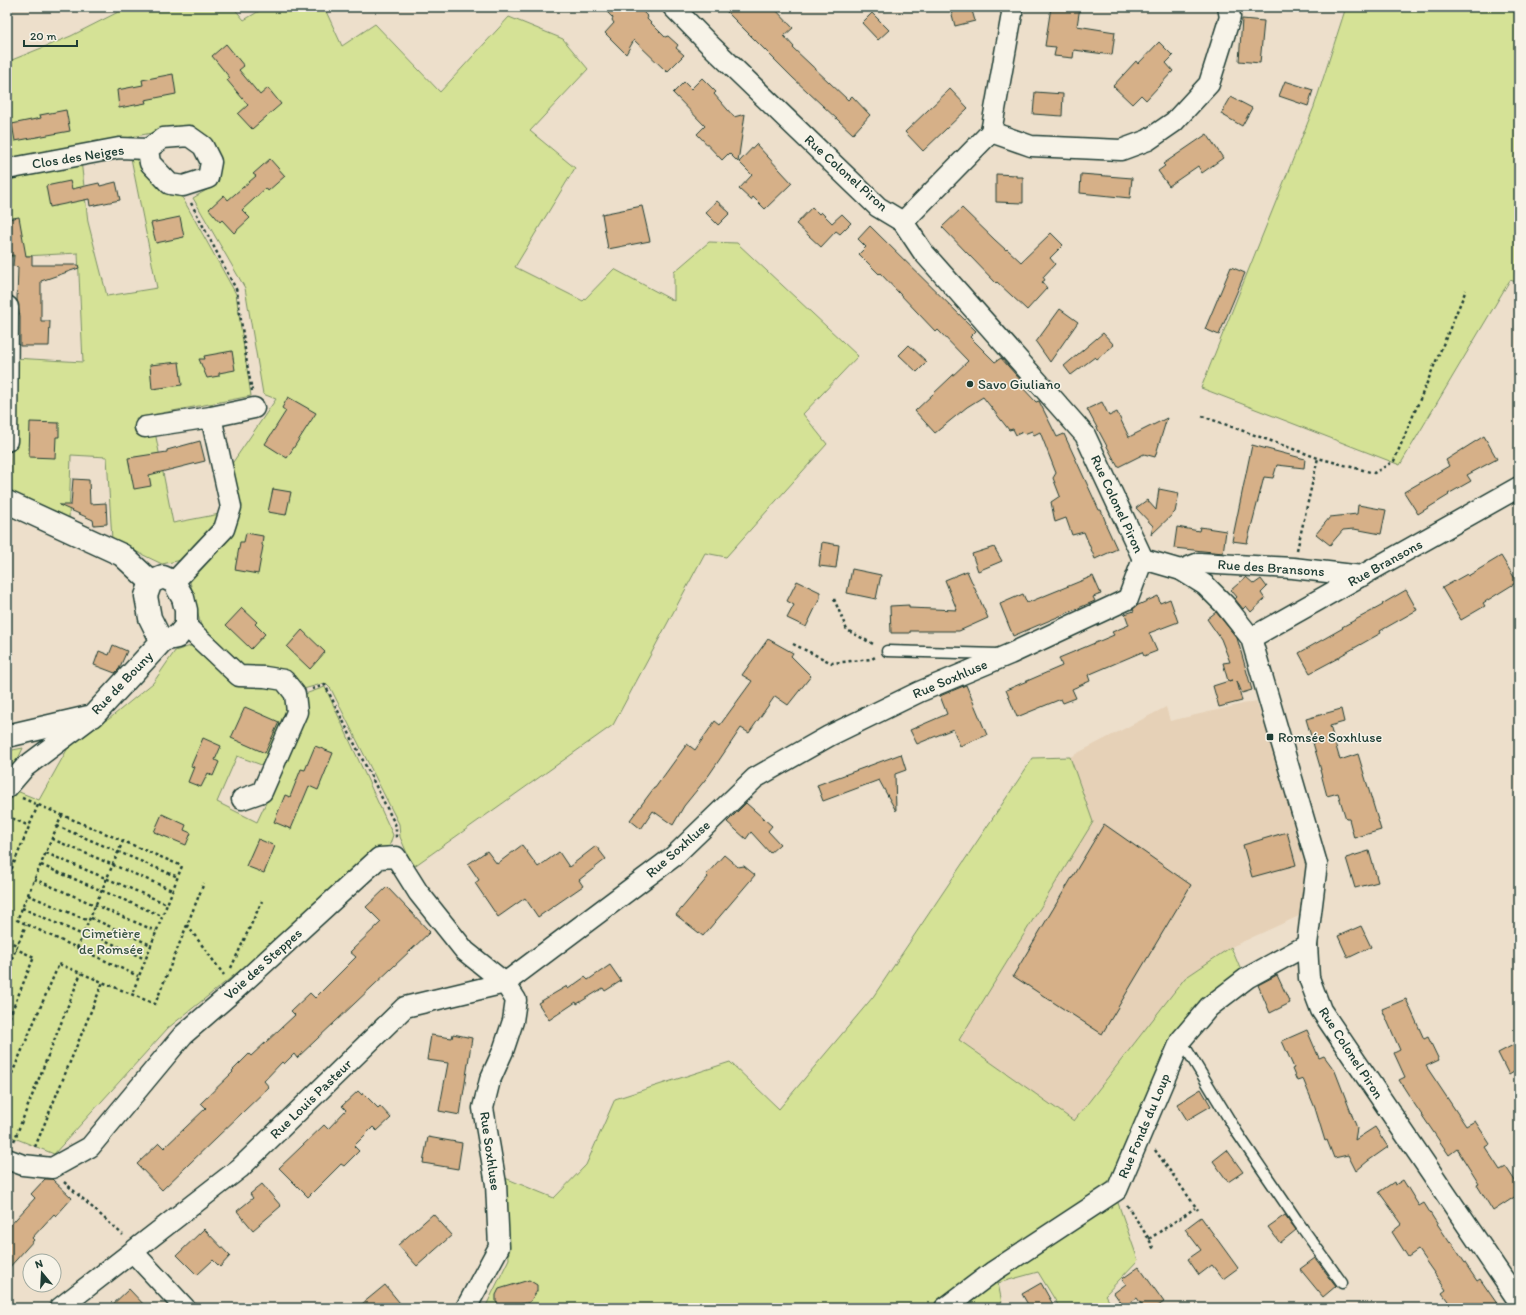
<svg xmlns="http://www.w3.org/2000/svg" width="1526" height="1315" font-family="Itim,sans-serif">
	<style>
		.built { fill: #e6d1b7 }
		.green { fill: #d5e296; stroke: #7a9065 }
		.building { fill: #d6b088; stroke: #1f3d34 }
		.lines { fill: none; stroke-linecap: round; stroke-linejoin: round }
		.lane-casing { stroke: #1f3d34; stroke-width: 13 }
		.street-casing { stroke: #1f3d34; stroke-width: 23 }
		.secondary-casing { stroke: #1f3d34; stroke-width: 25 }
		.path { stroke: #1f3d34; stroke-width: 2.5; stroke-dasharray: 3 3; stroke-linecap: butt }
		.lane { stroke: #f7f3e8; stroke-width: 10 }
		.street { stroke: #f7f3e8; stroke-width: 20 }
		.secondary { stroke: #f7f3e8; stroke-width: 22 }
		.poi-dot { fill: #1f3d34; stroke: #f7f3e8; stroke-width: 1.5 }
		.labels { text-anchor: middle; dominant-baseline: central; stroke-width: 3; stroke-linejoin: round; paint-order: stroke }
		.street-label { font-size: 14px; fill: #1f3d34; stroke: #f7f3e8 }
		.poi-label { font-size: 14px; fill: #1f3d34; stroke: #f7f3e8; text-anchor: start }
		.park-label { font-size: 14px; fill: #3a5643; stroke: #f7f3e8 }
	</style>
	<rect width="100%" height="100%" fill="#eddfcb"/>
	<filter id="ink" filterUnits="userSpaceOnUse"><feTurbulence type="fractalNoise" baseFrequency=".025" numOctaves="2"/><feDisplacementMap in="SourceGraphic" scale="8" xChannelSelector="R" yChannelSelector="G"/><feConvolveMatrix kernelMatrix="1 2 1 2 8 2 1 2 1" color-interpolation-filters="sRGB"/></filter>
	<g filter="url(#ink)">
		<path class="built" d="M1256,701L1309,846L1301,915L1231,947L1185,978L1074,1121L959,1040L1093,822L1070,757L1166,707L1170,721Z"/>
		<g class="green">
			<path d="M128,7H233L244,20L266,7H324L342,46L375,24L440,92L509,17L563,39L588,69L530,131L575,168L515,267L583,301L614,269L674,301V272L709,242L737,243L858,356L803,414L827,444L726,557L705,553L613,725L413,867L400,837L399,824L331,689L325,683L300,690L246,669L202,630L190,582L236,522L231,465L276,399L263,394L245,288L193,198L210,188V145L193,125L7,161V62L71,36Z"/>
			<path d="M1346,7H1519V283L1510,280L1400,465L1201,388L1314,107Z"/>
			<path d="M130,153L169,195L182,197L236,294L251,396L136,418L139,432L154,427L173,523L225,513L187,559L162,564L112,540L107,457L71,455L69,521L10,493L14,358L83,362L78,253L7,257V179L81,160L88,222L107,296L157,288Z"/>
			<path d="M197,644L276,685L290,706L267,767L237,756L217,802L257,822L303,723L305,694L325,687L393,835L389,847L308,916L168,1028L54,1154L7,1135V787L39,800L78,730L109,719L153,683L175,651Z"/>
			<path d="M23,748L7,783V751Z"/>
			<path d="M1070,757L1093,822L959,1040L1074,1121L1185,978L1231,947L1242,973L1181,1025L1110,1180L1138,1260L1105,1295L1114,1308H1060L1038,1272L998,1283L1003,1308H485L509,1259L505,1178L554,1198L586,1165L615,1099L730,1062L779,1109L873,997L1033,758Z"/>
		</g>
		<g class="building">
			<path d="M602,7H638L648,17L647,19L665,37L668,36L678,45L676,48L684,55L667,72L634,40L626,54L605,33L614,23L612,20L613,18Z"/>
			<path d="M722,7H773L793,28L784,36L794,47L793,48L848,100L852,96L870,115L853,134L793,78Z"/>
			<path d="M950,7H971L975,21L955,26Z"/>
			<path d="M1051,7H1080L1077,26L1115,32L1112,55L1074,50L1073,58L1054,56L1056,47L1045,46Z"/>
			<path d="M872,13L889,30L878,40L862,23Z"/>
			<path d="M1242,19L1264,21L1260,63L1239,61Z"/>
			<path d="M1159,42L1173,56L1166,63L1173,71L1146,100L1141,95L1132,104L1113,86L1136,61L1138,64Z"/>
			<path d="M226,44L244,66L239,70L260,95L268,88L281,104L252,129L238,114L248,105L227,80L230,78L212,56Z"/>
			<path d="M173,74L176,94L145,100L146,103L119,108L117,90L143,85L142,80Z"/>
			<path d="M702,78L716,92L714,94L734,117L745,114L738,162L729,153L722,160L697,134L705,126L673,93L684,82L691,89Z"/>
			<path d="M1285,81L1313,90L1308,106L1279,96Z"/>
			<path d="M950,89L968,108L923,151L905,132Z"/>
			<path d="M1035,92L1063,94L1062,116L1033,114Z"/>
			<path d="M1231,97L1252,108L1242,126L1221,114Z"/>
			<path d="M66,110L70,131L15,141L12,124L41,118L40,115Z"/>
			<path d="M1207,134L1223,158L1202,173L1198,166L1169,186L1158,171L1165,166L1163,164Z"/>
			<path d="M756,144L792,183L765,209L753,197L751,200L739,189L752,175L739,162Z"/>
			<path d="M270,159L285,176L268,191L266,188L242,210L250,218L234,233L222,220L220,222L209,209L224,195L228,200L256,176L253,174Z"/>
			<path d="M996,174L1016,175V177H1023V203L996,202Z"/>
			<path d="M1081,174L1132,178L1130,198L1080,193Z"/>
			<path d="M70,181L72,189L99,183L100,186L116,182L120,200L90,206L89,199L50,207L46,186Z"/>
			<path d="M717,201L730,213L718,225L705,212Z"/>
			<path d="M642,206L650,241L608,249L602,214Z"/>
			<path d="M812,207L819,214L821,212L832,223L842,214L851,223L840,234L836,231L821,247L796,224Z"/>
			<path d="M962,208L995,240L1006,250L1007,249L1021,262L1051,233L1063,245L1050,258L1055,264L1043,277L1045,280L1042,282L1047,288L1027,310L997,282L996,283L942,227Z"/>
			<path d="M19,217L26,256H32V265H78L79,268L41,281V321H50L49,346H20V316L17,300L18,267L13,266L14,255L7,256V219Z"/>
			<path d="M180,217L184,237L156,243L151,223Z"/>
			<path d="M870,226L976,331L970,337L995,362L1001,358L1023,383L1021,386L1036,402L1039,401L1057,437L1064,434L1099,510H1101L1106,523H1105L1117,549L1095,559L1084,532L1072,535L1066,518L1055,522L1051,502L1060,496L1053,478L1056,473L1040,432L1034,435L1032,431L1024,434L1023,432L1016,435L1013,429L1009,430L983,397L967,407L935,433L915,411L968,361L938,330L936,332L880,273L879,274L859,254L866,247L858,239Z"/>
			<path d="M1231,267L1245,273L1219,335L1205,329Z"/>
			<path d="M1060,309L1078,322L1050,362L1036,342Z"/>
			<path d="M1103,333L1114,345L1097,359L1095,357L1071,375L1064,366Z"/>
			<path d="M909,345L927,362L917,372L899,355Z"/>
			<path d="M232,351L235,370L219,373V376L207,378L199,359H205L204,356Z"/>
			<path d="M179,362L182,385L152,389L150,365Z"/>
			<path d="M288,397L316,413L287,458L265,444L286,411L282,408Z"/>
			<path d="M1102,402L1109,416L1117,412L1129,437L1167,418L1155,457L1144,454L1118,467L1087,409Z"/>
			<path d="M30,422L59,423V437H56L55,458L29,457Z"/>
			<path d="M1484,436L1497,459L1467,475L1471,481L1448,494L1449,495L1418,514L1404,492L1449,466L1446,460Z"/>
			<path d="M200,441L205,461L149,475L151,486L134,489L128,458L167,452V450Z"/>
			<path d="M1252,445L1305,459L1304,468L1277,465L1273,478L1264,477L1247,543L1232,541Z"/>
			<path d="M73,479L89,480L90,504L106,503L107,524L94,525L93,520L59,505H71Z"/>
			<path d="M273,489L291,492L286,515L268,512Z"/>
			<path d="M1159,489L1179,493L1175,512L1151,535L1153,526L1136,508L1147,500L1156,510Z"/>
			<path d="M1358,505L1386,510L1381,534L1354,529L1343,530L1330,545L1316,534L1330,517L1357,514Z"/>
			<path d="M1177,527L1199,531L1200,527L1226,531L1223,553L1174,548Z"/>
			<path d="M246,533L263,536L262,545L263,546L258,574L235,570L240,542H244Z"/>
			<path d="M822,542L839,545L836,568L819,566Z"/>
			<path d="M994,547L1002,561L978,571L972,554Z"/>
			<path d="M1501,556L1517,582L1483,603L1485,606L1461,620L1442,588L1467,574L1468,576Z"/>
			<path d="M852,569L881,575L876,599L847,593Z"/>
			<path d="M967,571L988,618L959,631H910V633H891L890,606L909,605V608L957,610L945,580Z"/>
			<path d="M1093,576L1101,594L1093,597L1095,601L1013,636L1000,604L1023,594L1027,603Z"/>
			<path d="M1246,577L1254,584L1261,579L1267,587L1261,593L1265,599L1251,612L1246,606L1243,609L1235,599L1237,597L1231,590Z"/>
			<path d="M797,581L820,592V598L806,627L787,618L794,605L787,601Z"/>
			<path d="M1406,590L1417,610L1380,631L1381,633L1340,656V657L1310,673L1299,653L1343,628L1342,627L1383,605L1382,604Z"/>
			<path d="M1158,596L1160,603L1170,599L1178,622L1149,633L1157,651L1144,656L1142,652L1088,675L1090,681L1072,689L1076,698L1063,703L1061,699L1017,717L1006,690L1062,666L1059,658L1114,635L1112,632L1129,625L1125,614L1134,611L1133,609L1136,606Z"/>
			<path d="M242,608L257,622L255,624L265,634L251,649L226,625Z"/>
			<path d="M1216,612L1237,638L1252,690L1242,693L1237,681L1242,701L1219,707L1213,686L1232,680L1228,681L1223,663L1230,662L1221,639L1207,619Z"/>
			<path d="M302,630L325,652L310,669L287,647Z"/>
			<path d="M768,639L793,653L791,656L811,676L788,705L775,696L749,733L741,728L709,775L684,806L673,825L653,811L641,829L630,820L654,788H655L687,744L695,750L715,721L720,725L752,681L742,675Z"/>
			<path d="M113,645L127,651L119,669L115,673L94,665L99,651L109,655Z"/>
			<path d="M966,685L987,735L960,746L953,729L917,744L910,730L947,714L940,696Z"/>
			<path d="M245,707L279,722L265,753L231,738Z"/>
			<path d="M1341,709L1344,722L1330,726L1340,760L1358,754L1381,830L1354,838L1349,819H1346L1338,793L1327,796L1320,770H1321L1306,719Z"/>
			<path d="M203,738L221,746L215,760L219,762L213,776L208,773L201,787L188,782L194,767L191,766Z"/>
			<path d="M315,746L333,753L318,790L309,786L291,829L274,822L285,795L290,797L301,769L305,770Z"/>
			<path d="M901,754L906,770L895,774L896,811L879,780L823,801L817,785Z"/>
			<path d="M746,803L772,826L768,831L780,844L770,853L751,832L746,839L727,822Z"/>
			<path d="M162,814L186,825L184,830L191,833L186,845L154,832Z"/>
			<path d="M1104,824L1191,885L1102,1034L1013,976Z"/>
			<path d="M1287,832L1296,865L1252,877L1243,845Z"/>
			<path d="M258,839L275,846L264,873L246,866Z"/>
			<path d="M522,845L538,867L559,852L569,867L596,846L606,859L579,880L583,886L538,917L525,898L498,917L475,883L479,880L468,864L487,851L497,864Z"/>
			<path d="M1369,851L1378,882L1355,888L1346,858Z"/>
			<path d="M724,855L738,867L744,866L755,875L703,936L676,915L708,877L706,875Z"/>
			<path d="M387,887L430,932L297,1058L294,1054L284,1064L282,1062L264,1081L269,1087L162,1190L137,1164L159,1143L164,1148L206,1108L201,1103L233,1072L232,1071L249,1054L251,1056L295,1015L291,1011L310,993L315,998L356,957L350,952L381,922L366,907Z"/>
			<path d="M1361,926L1371,947L1348,958L1338,936Z"/>
			<path d="M610,965L621,981L605,991L603,988L577,1004L576,1002L549,1020L538,1003L567,986L568,989L585,977L588,980Z"/>
			<path d="M1277,975L1290,1003L1270,1013L1258,985Z"/>
			<path d="M1406,999L1424,1039L1428,1037L1439,1060L1426,1066L1466,1126L1475,1121L1490,1144L1485,1147L1500,1170L1506,1167L1519,1187V1194L1493,1211L1477,1185L1479,1184L1457,1149L1449,1155L1415,1105L1399,1080L1405,1077L1394,1053L1400,1050L1382,1009Z"/>
			<path d="M1307,1030L1319,1058L1324,1056L1335,1071L1357,1128L1355,1140L1375,1127L1388,1147L1368,1161L1356,1171L1348,1155L1334,1158L1327,1140L1325,1141L1315,1108L1303,1079L1297,1081L1292,1069L1294,1068L1282,1041Z"/>
			<path d="M453,1034L472,1038L460,1115L439,1111L448,1063L427,1060L431,1035L452,1038Z"/>
			<path d="M1519,1042V1069L1509,1075L1498,1053Z"/>
			<path d="M1201,1089L1211,1106L1187,1120L1177,1104Z"/>
			<path d="M358,1091L362,1095L363,1093L378,1108L380,1106L391,1118L377,1131L373,1127L354,1146L359,1151L344,1166L341,1164L308,1197L279,1168L324,1125L328,1129L346,1110L342,1106Z"/>
			<path d="M428,1137L462,1143L458,1169L423,1163Z"/>
			<path d="M1227,1150L1243,1172L1228,1182L1213,1161Z"/>
			<path d="M45,1179H52L72,1198L56,1216L54,1214L32,1238L34,1240L7,1270V1229L35,1198L31,1194Z"/>
			<path d="M1403,1180L1419,1206L1424,1203L1434,1219L1450,1243L1451,1242L1477,1281L1480,1279L1500,1308H1453L1442,1293L1446,1290L1418,1250L1408,1257L1392,1232L1402,1224L1379,1192L1394,1182L1395,1185Z"/>
			<path d="M262,1184L281,1206L253,1230L237,1211L253,1198L250,1194Z"/>
			<path d="M433,1214L452,1235L417,1266L398,1245Z"/>
			<path d="M1285,1215L1296,1230L1280,1243L1268,1227Z"/>
			<path d="M1201,1217L1238,1268L1223,1279L1212,1265L1199,1275L1188,1259L1201,1250L1185,1229Z"/>
			<path d="M204,1229L230,1256L220,1267L213,1260L197,1275L177,1255Z"/>
			<path d="M1315,1258L1336,1286L1323,1297L1300,1269Z"/>
			<path d="M1139,1267L1164,1302L1155,1308H1144L1137,1298L1124,1307L1114,1293L1126,1284L1122,1279Z"/>
			<path d="M529,1280L537,1285V1291L530,1302L507,1308H501L496,1302V1295L499,1289Z"/>
			<path d="M1041,1283L1055,1308H1030L1022,1294Z"/>
			<path d="M385,1285L404,1308H357Z"/>
			<path d="M129,1289L147,1308H109Z"/>
		</g>
		<g class="lines">
			<g class="lane-casing">
				<g id="lane">
					<path d="M887,651L998,654"/>
					<path d="M1181,1040L1238,1134L1298,1222L1342,1283"/>
				</g>
			</g>
			<g class="street-casing">
				<g id="street">
					<path d="M673,7L708,43L878,207L903,222L923,252L1085,435L1143,559L1181,570L1205,585L1225,605L1251,638L1317,864L1307,945L1309,978L1321,1010L1519,1302"/>
					<path d="M991,132L1031,146L1121,150L1148,140L1174,122L1209,84L1230,17L1228,7"/>
					<path d="M991,132L1012,14L1011,7"/>
					<path d="M7,169L119,148L148,149L163,138L189,136L203,146L211,162L208,178L183,186L170,184L150,163L148,149"/>
					<path d="M903,222L991,132"/>
					<path d="M7,306L8,307L7,441"/>
					<path d="M211,417L254,408"/>
					<path d="M145,427L211,417L231,507L224,529L174,582"/>
					<path d="M1181,570L1199,563L1293,568L1362,576"/>
					<path d="M186,626L239,676L265,677L284,680L295,694L297,712L262,792L242,799"/>
					<path d="M1251,638L1519,487"/>
					<path d="M7,788L25,767L93,716"/>
					<path d="M7,1159L23,1165L52,1168L90,1147L183,1035L235,990L379,858L396,857L418,892L465,951L505,983L516,1000L513,1021L503,1051L490,1080L483,1108L496,1184L499,1247L466,1308"/>
					<path d="M133,1252L185,1308"/>
					<path d="M60,1308L240,1168L405,1007L505,983L673,857L755,778L829,736L919,692L1010,654L1128,599L1143,559"/>
					<path d="M945,1308L994,1271L1117,1190L1181,1040L1209,1007L1247,978L1307,945"/>
				</g>
			</g>
			<g class="secondary-casing">
				<g id="secondary">
					<path d="M7,502L122,555L151,582"/>
					<path d="M7,736L93,716L163,640L177,637L186,626V610L183,598L174,582L163,577L151,582L146,596L150,618L160,638L163,640"/>
				</g>
			</g>
			<g class="path">
				<path d="M191,203L237,291L247,364L252,391"/>
				<path d="M1202,416L1318,458L1374,473L1394,461L1466,290"/>
				<path d="M1297,550L1318,458"/>
				<path d="M834,599L847,630L875,645"/>
				<path d="M793,644L832,663L872,659L875,657"/>
				<path d="M312,689L325,685L396,826V838"/>
				<path d="M22,798L182,866L132,994"/>
				<path d="M62,815L17,920L138,976"/>
				<path d="M7,816L29,826"/>
				<path d="M57,826L178,877"/>
				<path d="M52,839L172,890"/>
				<path d="M46,853L167,904"/>
				<path d="M41,865L162,916"/>
				<path d="M34,879L156,931"/>
				<path d="M7,880L38,805"/>
				<path d="M28,895L89,921"/>
				<path d="M22,908L83,935"/>
				<path d="M91,918L151,945"/>
				<path d="M187,925L224,975"/>
				<path d="M85,931L145,959"/>
				<path d="M7,941L17,945"/>
				<path d="M77,948L123,841"/>
				<path d="M231,968L262,901"/>
				<path d="M7,970L26,925"/>
				<path d="M7,1023L34,957L16,949"/>
				<path d="M7,1085L59,964L155,1004L204,883"/>
				<path d="M14,1141L81,973"/>
				<path d="M35,1147L103,982"/>
				<path d="M1155,1150L1198,1210"/>
				<path d="M64,1182L123,1235"/>
				<path d="M1127,1205L1149,1239L1154,1250"/>
				<path d="M1149,1239L1195,1208"/>
			</g>
			<use href="#lane" class="lane"/>
			<use href="#street" class="street"/>
			<use href="#secondary" class="secondary"/>
		</g>
	</g>
	<g class="poi-dot">
		<circle cx="970" cy="384" r="4"/>
		<rect x="1266" y="733" width="8" height="8" rx="2"/>
	</g>
	<g class="labels">
		<g class="street-label">
			<text transform="translate(78 157) rotate(-9)">Clos des Neiges</text>
			<text transform="translate(846 173) rotate(42)">Rue Colonel Piron</text>
			<text transform="translate(1117 504) rotate(65)">Rue Colonel Piron</text>
			<text transform="translate(1385 563) rotate(-29)">Rue Bransons</text>
			<text transform="translate(1271 568) rotate(4)">Rue des Bransons</text>
			<text transform="translate(950 679) rotate(-23)">Rue Soxhluse</text>
			<text transform="translate(122 683) rotate(-46)">Rue de Bouny</text>
			<text transform="translate(678 849) rotate(-41)">Rue Soxhluse</text>
			<text transform="translate(263 964) rotate(-42)">Voie des Steppes</text>
			<text transform="translate(1351 1053) rotate(57)">Rue Colonel Piron</text>
			<text transform="translate(311 1099) rotate(-44)">Rue Louis Pasteur</text>
			<text transform="translate(1144 1126) rotate(-67)">Rue Fonds du Loup</text>
			<text transform="translate(490 1151) rotate(82)">Rue Soxhluse</text>
		</g>
		<g class="poi-label">
			<text x="978" y="384">Savo Giuliano</text>
			<text x="1278" y="737">Romsée Soxhluse</text>
		</g>
		<g class="park-label">
			<text x="111" y="933">Cimetière<tspan x="111" dy="16">de Romsée</tspan></text>
		</g>
	</g>
	<rect width="1526" height="1315" fill="none" stroke="#f7f3e8" stroke-width="24"/>
	<rect x="12" y="12" width="1502" height="1291" fill="none" stroke="#1f3d34" stroke-width="1.5" filter="url(#ink)"/>
	<g transform="translate(42 1273) rotate(342)"><circle r="19" fill="#f7f3e8" stroke="#a1aaa0"/>
	<path d="M0-3L7 15L0 10L-7 15Z" fill="#1f3d34"/>
	<text y="-6" font-size="11" font-weight="bold" text-anchor="middle" fill="#1f3d34">N</text>
	</g>
	<path d="M24 40v6h53v-6" fill="none" stroke="#1f3d34" stroke-width="2"/>
	<text x="30" y="40" font-size="12" fill="#1f3d34" stroke="#f7f3e8" stroke-width="3" paint-order="stroke">20 m</text>
</svg>
